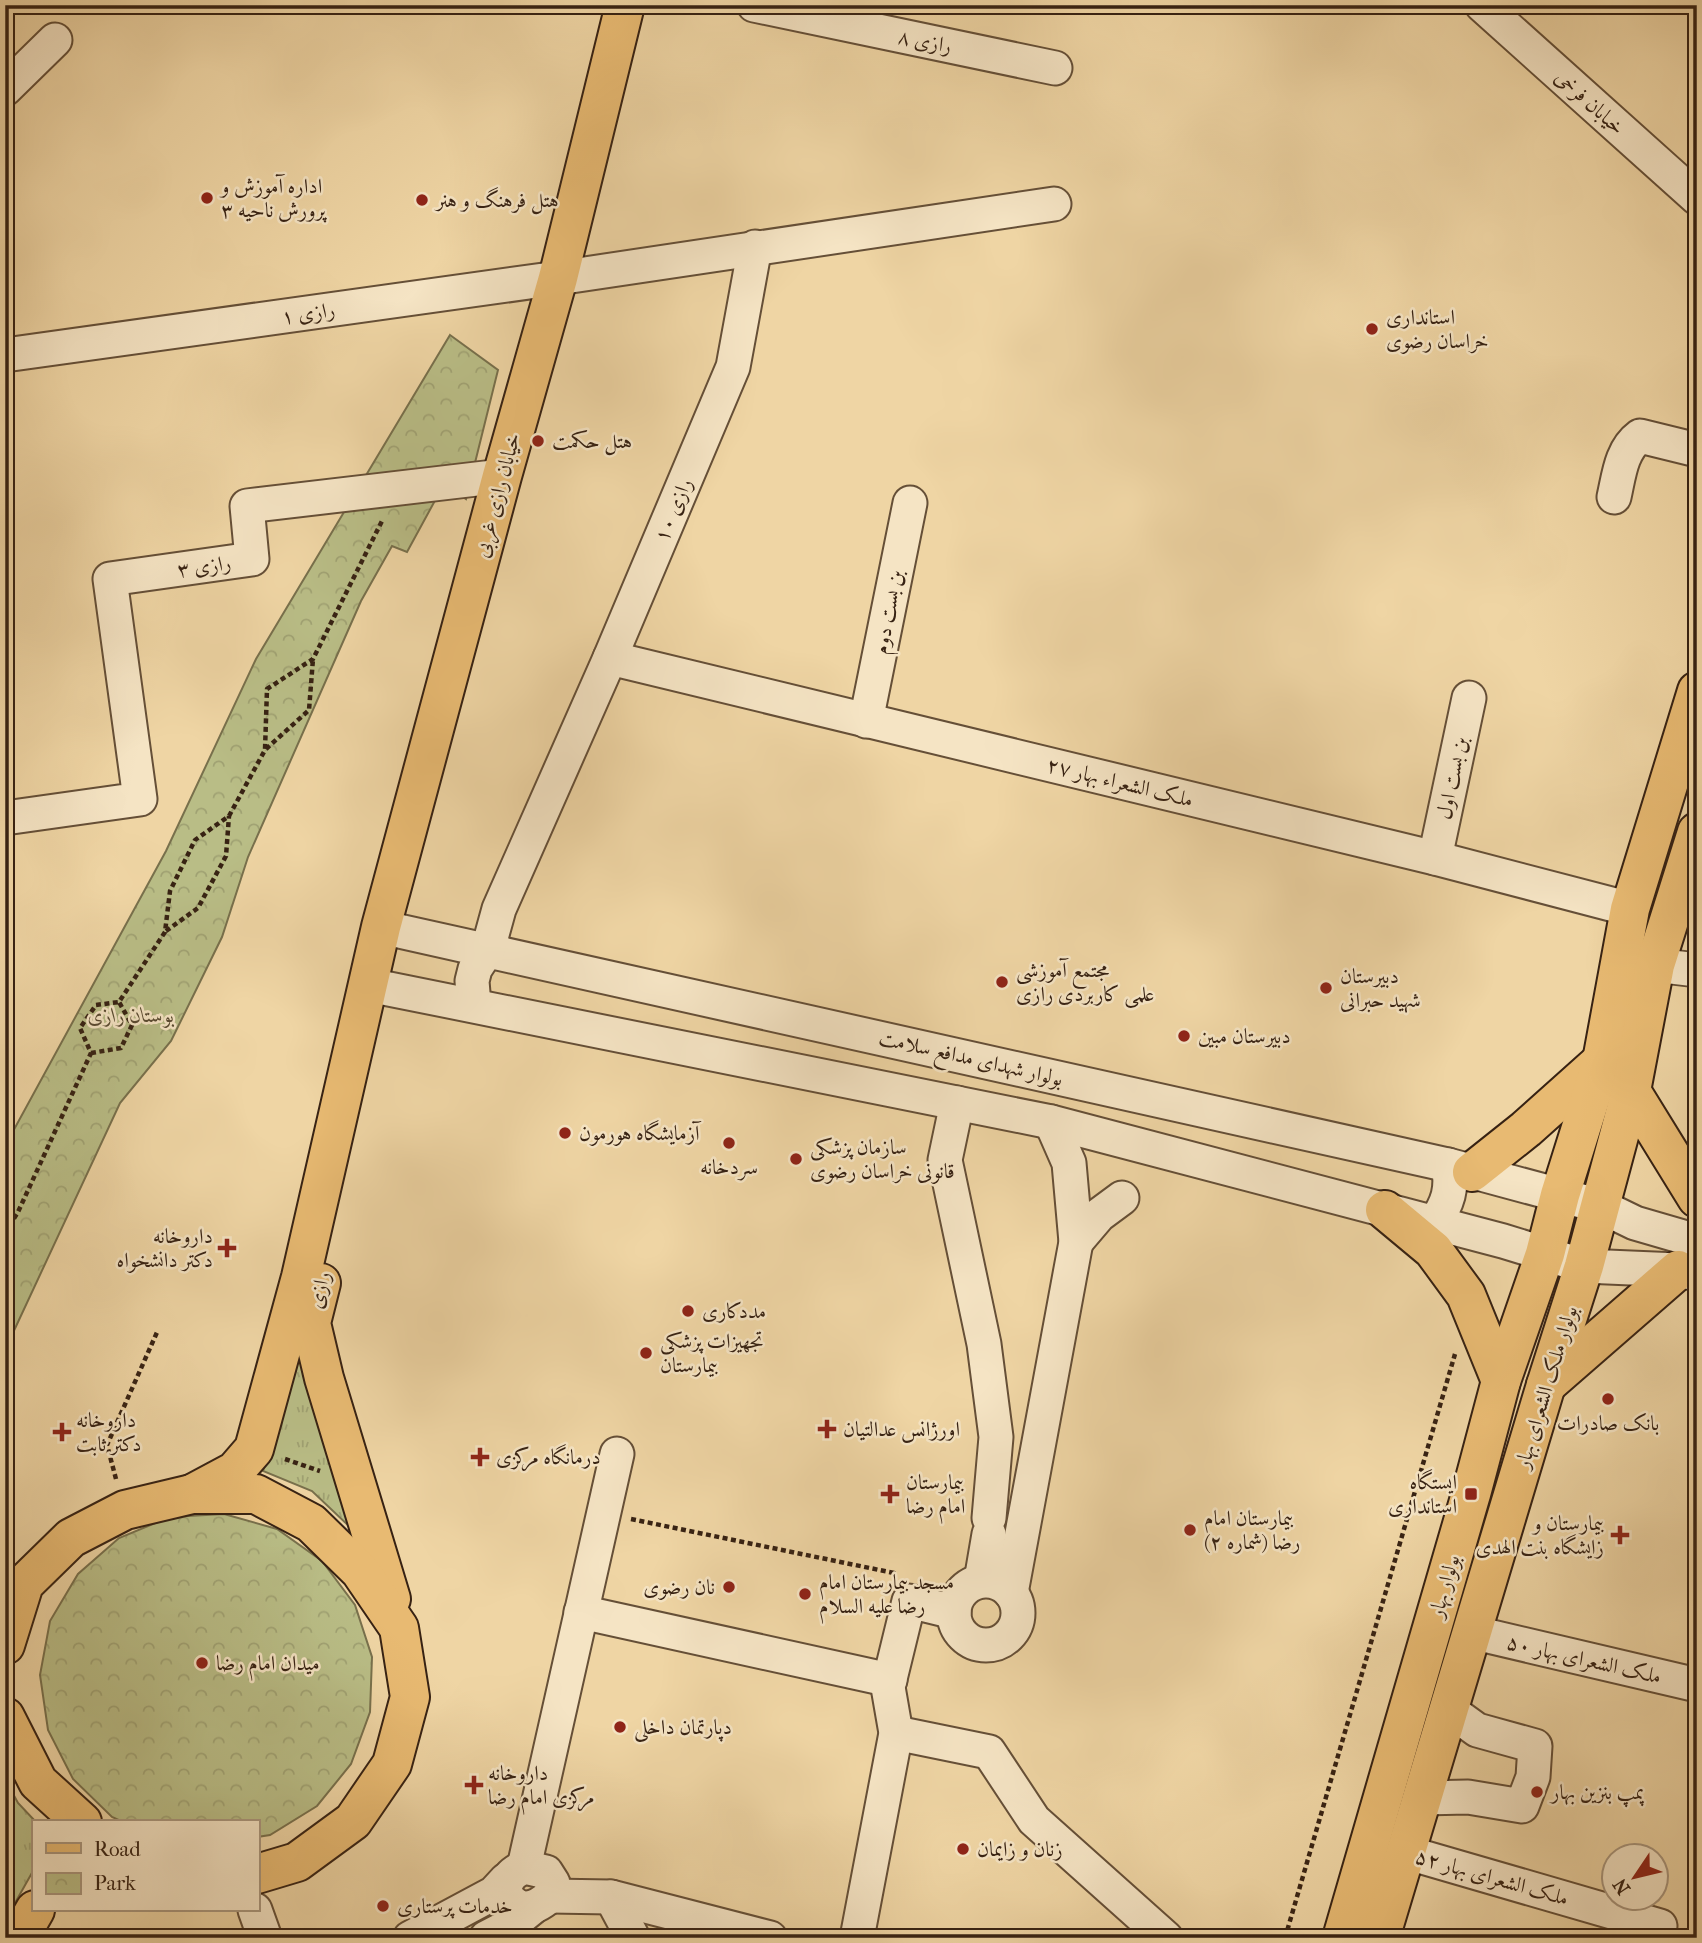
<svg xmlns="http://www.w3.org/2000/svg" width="1702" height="1943" font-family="'IM FELL French Canon',Amiri,serif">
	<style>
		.grass { fill: url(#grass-tufts); stroke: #78704c; stroke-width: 2 }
		.park { fill: url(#park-crowns); stroke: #78704c; stroke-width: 2 }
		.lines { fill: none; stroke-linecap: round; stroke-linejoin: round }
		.minor-casing { stroke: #654f37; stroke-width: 37 }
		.major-casing { stroke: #372213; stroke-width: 42 }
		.path { stroke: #372213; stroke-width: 4.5; stroke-dasharray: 5 3.5; stroke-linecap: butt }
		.minor { stroke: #f5e4c4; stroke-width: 33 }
		.major { stroke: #e8ba72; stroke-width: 38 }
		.poi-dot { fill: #8f2418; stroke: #f5e4c4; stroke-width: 2.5 }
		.labels { text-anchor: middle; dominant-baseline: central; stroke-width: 5; stroke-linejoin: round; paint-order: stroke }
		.street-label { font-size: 21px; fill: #372213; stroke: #f5e4c4 }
		.poi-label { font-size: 21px; fill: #372213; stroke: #f5e4c4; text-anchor: start }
		.park-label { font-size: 21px; font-style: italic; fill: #584930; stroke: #f5e4c4 }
	</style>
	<defs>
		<pattern id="grass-tufts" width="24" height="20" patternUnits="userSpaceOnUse" patternTransform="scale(1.75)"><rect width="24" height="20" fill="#b9bd86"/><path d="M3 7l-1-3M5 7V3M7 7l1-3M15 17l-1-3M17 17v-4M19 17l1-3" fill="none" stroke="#a0a273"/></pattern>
		<pattern id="park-crowns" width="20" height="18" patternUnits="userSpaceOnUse" patternTransform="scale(1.75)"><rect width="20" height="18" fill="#b9bd86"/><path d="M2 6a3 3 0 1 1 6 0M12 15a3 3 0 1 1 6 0" fill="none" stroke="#a0a273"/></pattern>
	</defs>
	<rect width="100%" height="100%" fill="#efd5a4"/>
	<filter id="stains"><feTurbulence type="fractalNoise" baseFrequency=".00286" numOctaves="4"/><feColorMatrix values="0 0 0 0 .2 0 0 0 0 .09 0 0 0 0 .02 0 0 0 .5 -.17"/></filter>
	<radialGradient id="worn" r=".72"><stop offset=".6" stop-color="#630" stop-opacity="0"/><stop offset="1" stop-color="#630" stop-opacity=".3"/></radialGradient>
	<g class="grass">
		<path d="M298,1340L351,1528L312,1491L263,1471Z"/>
		<path d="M5,1779L18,1803L36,1822H33V1871L6,1919Z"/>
	</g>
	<g class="park">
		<path d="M450,335L498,370L466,499L444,484L407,552L392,546L361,601L248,857L222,937L171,1041L120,1103L5,1350V1146L166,851L256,659Z"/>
		<path d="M224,1514L277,1529L322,1561L355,1605L372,1657L370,1712L351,1764L317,1806L270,1835L257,1837V1822H123L112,1817L73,1779L48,1730L40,1675L50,1621L78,1574L119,1538L170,1517Z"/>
	</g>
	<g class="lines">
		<g class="minor-casing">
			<g id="minor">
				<path d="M754,5L1055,68"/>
				<path d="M1482,5L1697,198"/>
				<path d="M5,89L55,40"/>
				<path d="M5,355L558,278L1054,204"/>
				<path d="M1614,497C1619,475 1621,450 1640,436L1697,450"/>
				<path d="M610,658L1435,858L1630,909"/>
				<path d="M866,721L910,503"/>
				<path d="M5,818L140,799L110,579L252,559L247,506L502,476"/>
				<path d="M1435,858L1469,698"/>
				<path d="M381,927L1448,1165L1600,1206L1635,1223L1697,1241"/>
				<path d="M1655,965L1697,970"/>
				<path d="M369,985L1051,1122L1503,1241L1584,1266L1678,1270L1697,1274"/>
				<path d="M474,1005L472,981L475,969L488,949L499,909L610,658L733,367L755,247"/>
				<path d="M957,1103L945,1160L984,1344L996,1437L989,1518"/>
				<path d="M1434,1223C1448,1204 1453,1188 1448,1165"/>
				<path d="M1076,1242L1099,1215L1122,1198"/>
				<path d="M981,1581L989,1534"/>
				<circle cx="986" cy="1613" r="32"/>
				<path d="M1011,1593L1076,1242L1069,1163L1051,1122"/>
				<path d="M581,1612L890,1680"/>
				<path d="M1471,1632L1697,1685"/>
				<path d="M896,1733L989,1752L1034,1820L1166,1938"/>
				<path d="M1422,1798L1468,1797L1522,1806L1533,1777L1535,1746L1477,1730L1448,1709"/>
				<path d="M1405,1852L1660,1926"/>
				<path d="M524,1867L617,1454"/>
				<path d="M524,1867L546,1872L553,1883L550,1896C533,1911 517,1914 504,1892C507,1878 511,1873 524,1867Z"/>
				<path d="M550,1896L611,1897L770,1938"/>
				<path d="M611,1897L633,1938"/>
				<path d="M255,1910L265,1938"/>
				<path d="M410,1938L494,1893L506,1880"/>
				<path d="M486,1938L511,1925L532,1908"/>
				<path d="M857,1938L896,1733L888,1687L909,1601L954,1612"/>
			</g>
		</g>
		<g class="major-casing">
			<g id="major">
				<path d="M1631,1091L1697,1198"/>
				<path d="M1472,1172L1526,1129L1602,1061"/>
				<path d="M1385,1210L1433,1250L1466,1295L1501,1381"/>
				<path d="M321,1283L311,1323L324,1378L391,1599"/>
				<path d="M1546,1385L1678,1270"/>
				<path d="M192,1494L235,1471L254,1449L301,1277L381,927L502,476L558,278L625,5"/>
				<path d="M5,1645L24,1584L71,1538L125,1510L192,1494H256L311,1523L360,1571L399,1628L410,1697L392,1764L353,1821L297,1862L257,1874"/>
				<path d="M5,1717L38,1782L82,1822"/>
				<path d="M19,1938L35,1910"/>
				<path d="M1342,1938L1471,1494L1501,1381L1545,1254L1560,1195L1602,1061L1630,909L1697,691"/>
				<path d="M1380,1938L1546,1385L1584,1266L1631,1091L1655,965L1697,832"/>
			</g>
		</g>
		<g class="path">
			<path d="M266,749L309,710L313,659"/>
			<path d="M166,931L198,908L226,856L229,816"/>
			<path d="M91,1053L121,1048L132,1025L119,1002"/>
			<path d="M5,1233L18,1212L91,1053L80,1028L96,1005L119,1002L165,932L170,891L195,840L229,816L265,750L267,689L313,659L383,519"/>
			<path d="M285,1459L320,1471"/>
			<path d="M116,1479L107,1445L158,1330"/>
			<path d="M631,1519L894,1573L895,1576"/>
			<path d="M1285,1938L1455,1354"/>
		</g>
		<use href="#minor" class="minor"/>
		<use href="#major" class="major"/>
	</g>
	<g class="poi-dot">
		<circle cx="207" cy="198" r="7"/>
		<circle cx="422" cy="200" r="7"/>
		<circle cx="1372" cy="329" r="7"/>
		<circle cx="538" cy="441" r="7"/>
		<circle cx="1002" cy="982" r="7"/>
		<circle cx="1326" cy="988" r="7"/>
		<circle cx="1184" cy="1036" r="7"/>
		<circle cx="565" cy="1133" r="7"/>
		<circle cx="729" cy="1143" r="7"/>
		<circle cx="796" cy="1159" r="7"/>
		<path d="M223.5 1237.5h7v7h7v7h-7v7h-7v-7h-7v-7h7z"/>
		<circle cx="688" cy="1311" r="7"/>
		<circle cx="646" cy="1353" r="7"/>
		<circle cx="1608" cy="1399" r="7"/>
		<path d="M823.5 1418.5h7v7h7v7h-7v7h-7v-7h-7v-7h7z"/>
		<path d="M58.5 1421.5h7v7h7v7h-7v7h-7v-7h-7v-7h7z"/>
		<path d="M476.5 1446.5h7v7h7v7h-7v7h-7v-7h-7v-7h7z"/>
		<path d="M886.5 1483.5h7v7h7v7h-7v7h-7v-7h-7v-7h7z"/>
		<rect x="1464" y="1487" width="14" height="14" rx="3.5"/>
		<circle cx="1190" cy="1530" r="7"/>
		<path d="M1616.5 1524.5h7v7h7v7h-7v7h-7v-7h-7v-7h7z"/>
		<circle cx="729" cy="1587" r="7"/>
		<circle cx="805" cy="1594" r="7"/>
		<circle cx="202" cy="1663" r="7"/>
		<circle cx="620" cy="1727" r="7"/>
		<path d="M470.5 1774.5h7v7h7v7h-7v7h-7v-7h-7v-7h7z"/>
		<circle cx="1537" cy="1792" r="7"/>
		<circle cx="963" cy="1849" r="7"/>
		<circle cx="383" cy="1906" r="7"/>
	</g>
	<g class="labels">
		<g class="street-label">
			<text transform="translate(925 41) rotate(11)">رازی ۸</text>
			<text transform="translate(1590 102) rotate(42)">خیابان فرخی</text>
			<text transform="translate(308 313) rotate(-8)">رازی ۱</text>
			<text transform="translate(497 495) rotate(-75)">خیابان رازی غربی</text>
			<text transform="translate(673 510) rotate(-67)">رازی ۱۰</text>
			<text transform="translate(204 566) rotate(-8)">رازی ۳</text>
			<text transform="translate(888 612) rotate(-79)">بن بست دوم</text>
			<text transform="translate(1452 778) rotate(-78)">بن بست اول</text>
			<text transform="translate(1120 782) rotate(14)">ملک الشعراء بهار ۲۷</text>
			<text transform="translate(971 1058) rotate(13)">بولوار شهدای مدافع سلامت</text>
			<text transform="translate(319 1290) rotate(-77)">رازی</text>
			<text transform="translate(1546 1387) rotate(-73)">بولوار ملک الشعرای بهار</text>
			<text transform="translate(1444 1586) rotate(-74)">بولوار بهار</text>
			<text transform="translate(1584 1659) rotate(13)">ملک الشعرای بهار ۵۰</text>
			<text transform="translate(1492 1877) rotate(16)">ملک الشعرای بهار ۵۲</text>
		</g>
		<g class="poi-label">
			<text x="221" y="186">اداره آموزش و<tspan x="221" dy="24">پرورش ناحیه ۳</tspan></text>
			<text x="436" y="200">هتل فرهنگ و هنر</text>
			<text x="1386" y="317">استانداری<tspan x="1386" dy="24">خراسان رضوی</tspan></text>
			<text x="552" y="441">هتل حکمت</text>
			<text x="1016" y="970">مجتمع آموزشی<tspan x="1016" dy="24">علمی کاربردی رازی</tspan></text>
			<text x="1340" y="976">دبیرستان<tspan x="1340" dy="24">شهید حبرانی</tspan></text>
			<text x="1198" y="1036">دبیرستان مبین</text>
			<text x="579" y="1133">آزمایشگاه هورمون</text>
			<text x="810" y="1147">سازمان پزشکی<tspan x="810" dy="24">قانونی خراسان رضوی</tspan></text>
			<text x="729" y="1167" text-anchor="middle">سردخانه</text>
			<text x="213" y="1236" text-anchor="end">داروخانه<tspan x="213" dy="24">دکتر دانشخواه</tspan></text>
			<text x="702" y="1311">مددکاری</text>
			<text x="660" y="1341">تجهیزات پزشکی<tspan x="660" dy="24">بیمارستان</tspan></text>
			<text x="76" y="1420">داروخانه<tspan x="76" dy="24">دکتر ثابت</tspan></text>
			<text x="1608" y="1423" text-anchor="middle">بانک صادرات</text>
			<text x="843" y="1429">اورژانس عدالتیان</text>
			<text x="496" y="1457">درمانگاه مرکزی</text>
			<text x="906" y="1482">بیمارستان<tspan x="906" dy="24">امام رضا</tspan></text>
			<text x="1457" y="1482" text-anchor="end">ایستگاه<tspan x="1457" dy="24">استانداری</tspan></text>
			<text x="1204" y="1518">بیمارستان امام<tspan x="1204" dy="24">رضا (شماره ۲)</tspan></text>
			<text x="1604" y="1523" text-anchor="end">بیمارستان و<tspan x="1604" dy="24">زایشگاه بنت الهدی</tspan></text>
			<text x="819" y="1582">مسجد بیمارستان امام<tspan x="819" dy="24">رضا علیه السلام</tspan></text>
			<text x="715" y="1587" text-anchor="end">نان رضوی</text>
			<text x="216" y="1663">میدان امام رضا</text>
			<text x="634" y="1727">دپارتمان داخلی</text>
			<text x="488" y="1773">داروخانه<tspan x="488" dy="24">مرکزی امام رضا</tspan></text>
			<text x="1551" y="1792">پمپ بنزین بهار</text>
			<text x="977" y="1849">زنان و زایمان</text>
			<text x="397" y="1906">خدمات پرستاری</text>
		</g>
		<g class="park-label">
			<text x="131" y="1015">بوستان رازی</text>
		</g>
	</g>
	<rect width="1702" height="1943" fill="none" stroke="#efd5a4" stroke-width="28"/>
	<rect x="7" y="7" width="1688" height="1929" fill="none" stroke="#372213" stroke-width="3.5"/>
	<rect x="14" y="14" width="1674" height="1915" fill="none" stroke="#372213" stroke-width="2"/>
	<rect x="32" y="1820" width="228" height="91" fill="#f5e4c4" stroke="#a9967d" stroke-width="2"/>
	<rect x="46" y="1843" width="35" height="10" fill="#e8ba72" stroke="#a9967d" stroke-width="2"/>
	<text x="94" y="1856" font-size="21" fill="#372213">Road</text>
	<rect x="46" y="1873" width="35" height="21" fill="url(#park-crowns)" stroke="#a9967d" stroke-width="2"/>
	<text x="94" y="1890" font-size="21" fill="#372213">Park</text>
	<g transform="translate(1635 1877) rotate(235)"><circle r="33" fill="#f5e4c4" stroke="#a9967d" stroke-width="2"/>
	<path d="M0-5L12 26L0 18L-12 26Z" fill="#8f2418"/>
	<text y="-10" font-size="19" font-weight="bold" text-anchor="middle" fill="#372213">N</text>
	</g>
	<rect width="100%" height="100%" filter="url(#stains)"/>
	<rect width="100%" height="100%" fill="url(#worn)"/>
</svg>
